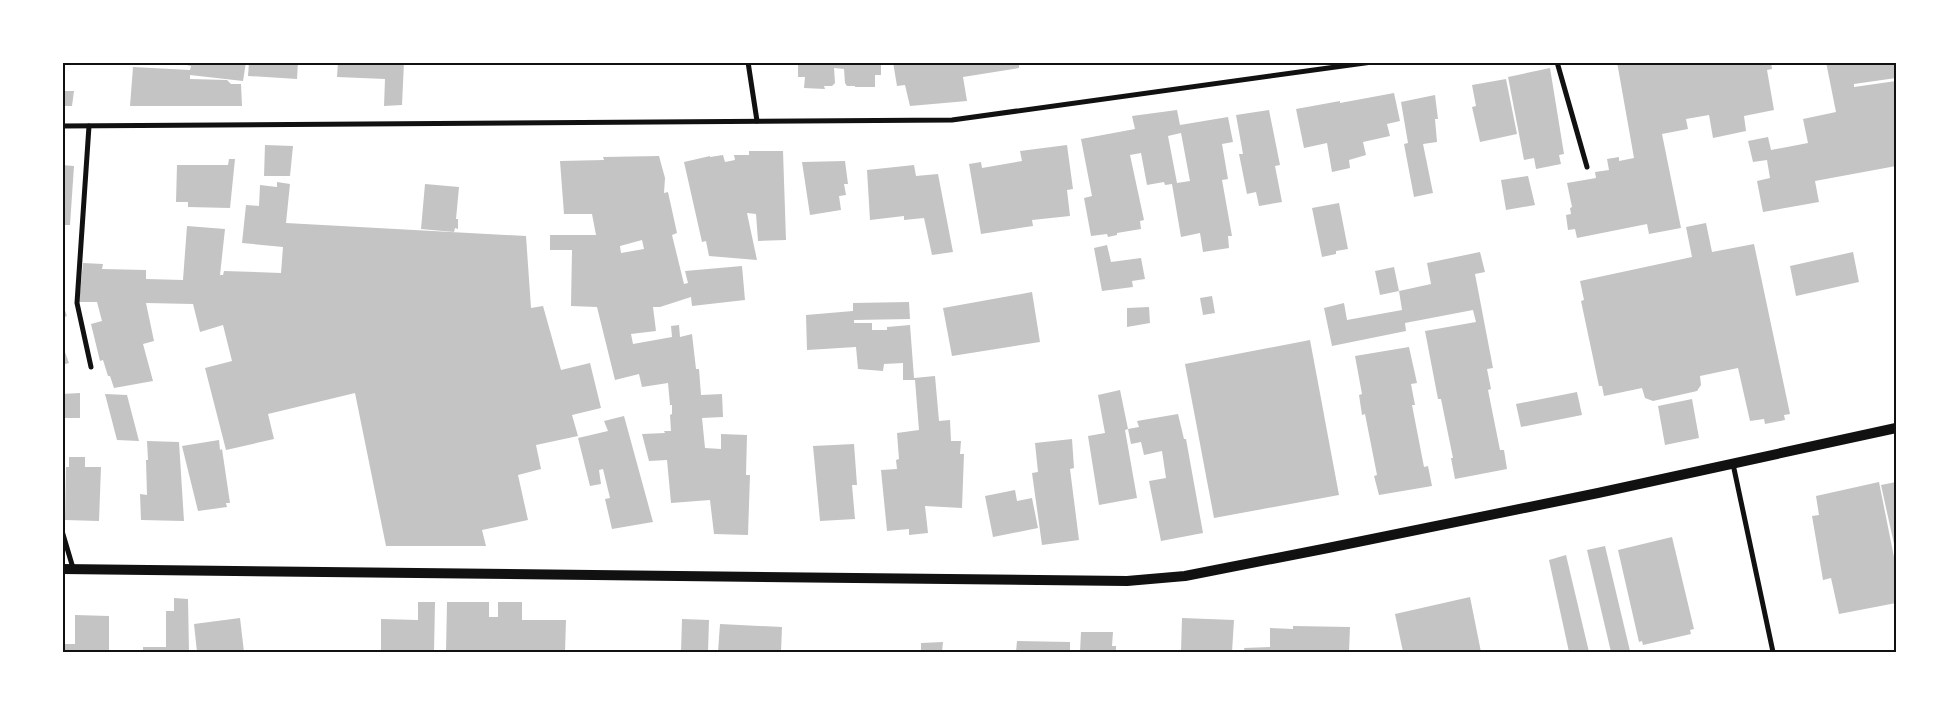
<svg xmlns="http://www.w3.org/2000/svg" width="1959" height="715" font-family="'Sofia Sans Condensed',sans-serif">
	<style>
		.building { fill: #c4c4c4; fill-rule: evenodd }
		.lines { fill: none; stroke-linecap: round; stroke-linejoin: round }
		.minor { stroke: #111; stroke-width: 5 }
		.secondary { stroke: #111; stroke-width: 10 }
		.neatline { fill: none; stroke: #111; stroke-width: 2 }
	</style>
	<rect width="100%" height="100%" fill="#fff"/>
	<g class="building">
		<path d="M172,62H246L243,81L190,75V79L227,80L231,84H241L242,106H130L133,67L190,70L191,66Z"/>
		<path d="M249,62H298L297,79L248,76Z"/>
		<path d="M338,62H404L402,105L384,106L385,79L337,77Z"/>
		<path d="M812,62H881V75H875V87H855V86H847L845,83L844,69L834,68L835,83L832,86H824L825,89L804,88L805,77H798V64Z"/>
		<path d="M893,62H1019V68L963,77L967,101L910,106L905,85L897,86Z"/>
		<path d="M1617,62H1771L1772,69L1767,70L1774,110L1744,116L1746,131L1713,138L1709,115L1686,119L1688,129L1662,134L1681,228L1649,234L1647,224L1577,238L1575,229L1568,230L1566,215L1571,214L1570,208L1572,207L1567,183L1596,178L1595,172L1609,170L1607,159L1619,157V161L1634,158Z"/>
		<path d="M1826,62H1896V78L1854,84V87L1896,81V166L1815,181L1819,202L1763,212L1757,181L1770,178L1767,160L1753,162L1748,141L1768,137L1771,150L1808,143L1803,119L1836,112Z"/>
		<path d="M1550,68L1564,154L1559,155L1561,164L1536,169L1534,158L1524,160L1508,77Z"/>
		<path d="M1506,79L1517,134L1480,142L1472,107L1476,106L1472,85Z"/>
		<path d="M62,91H74L72,106H62Z"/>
		<path d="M1394,93L1400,121L1387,124L1390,136L1363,142L1366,155L1349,160L1350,168L1332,172L1327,143L1304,148L1296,109L1340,101V103Z"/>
		<path d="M1435,95L1438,119H1435L1437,142L1423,144L1433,193L1414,197L1404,144L1408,143L1401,102Z"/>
		<path d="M1177,110L1180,125L1228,117L1233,142L1222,144L1228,179L1222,180L1232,236H1228L1229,248L1203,252L1200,233L1181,237L1172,184L1165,185L1164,182L1147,185L1141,153L1130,155L1144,220L1140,221L1141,229L1117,233V235L1108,237L1107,234L1091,236L1084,198L1092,196L1081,139L1135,129L1132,116ZM1181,133L1190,181L1177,183L1168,136Z"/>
		<path d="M1269,110L1280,165L1275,166L1282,202L1259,206L1256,192L1247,194L1239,154H1243L1236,115Z"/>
		<path d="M265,145L293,146L290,176H264Z"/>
		<path d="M1067,145L1073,189L1067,190L1070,216L1032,220L1033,226L981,234L969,164L981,162L982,168L1022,161L1020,151Z"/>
		<path d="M749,151H783L786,240L758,241L756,214L747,213L757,260L709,256L706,241L702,242L684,162L710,156V157L723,155L725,162L735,160L734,155H749Z"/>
		<path d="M659,156L665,178L664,193L668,192L677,233L672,235L684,284L688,283L685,271L742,266L745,300L692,306L691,297L660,307H653L656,331L631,334L633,344L672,337L671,326L679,325L680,337L692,334L696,369H699L701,395L722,394L723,417L702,418L705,448L721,449V434L747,435L746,475H750L748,535L714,534L710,500L671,503L667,460L649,461L642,434L665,433L664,431H671L670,415L672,414V405H670L668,383L642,387L639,374L615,380L597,307L571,306L572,250H550V235H596L592,214H564L560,161L604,160L603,157ZM642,240L644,249L621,253L620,246Z"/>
		<path d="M229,159H235L230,208L188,207V202H176L177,165H228Z"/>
		<path d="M845,161L848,184H844L846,195L839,196L841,210L810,215L802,162Z"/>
		<path d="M62,165L74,166L70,225H62Z"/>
		<path d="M914,165L916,176L938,174L953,252L932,255L924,218L904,220V216L870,220L867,170Z"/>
		<path d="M1528,176L1535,205L1506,210L1501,180Z"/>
		<path d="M277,182L290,184L286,223L526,236L531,308L543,306L561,370L590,363L601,408L572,415L578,436L536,445L541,469L518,475L528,520L482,530L486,546H386L355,393L268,414L274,439L226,450L205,368L232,361L223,325L200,332L193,304L146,303L154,341L143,344L153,381L114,388L110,376H108L103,360L100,361L91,324L102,321L97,302H79L83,263L103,264L102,269L146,270V279L183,280L187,226L225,229L220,275H223L224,271L281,273L283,247L242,243L246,205L259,206L260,185L277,187Z"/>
		<path d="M425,184L459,187L456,219H458V229L455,228L454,232L421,229Z"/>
		<path d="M1339,203L1348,249L1336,251V254L1322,257L1312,208Z"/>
		<path d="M1706,223L1712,252L1754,244L1790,414L1784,415L1785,420L1765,424L1764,419L1750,421L1738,368L1700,376L1701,385L1697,391L1653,401L1645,398L1642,388L1604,396L1602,386H1599L1581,301L1584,300L1580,281L1692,257L1686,227Z"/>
		<path d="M1107,245L1111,262L1141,258L1145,279L1132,281L1133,287L1102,291L1094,248Z"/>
		<path d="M1480,252L1485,272L1475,274L1493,368L1487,369L1491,389L1488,390L1500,450H1504L1507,469L1455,479L1451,458H1453L1441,399H1438L1425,331L1476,322L1473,310L1405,323L1406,331L1332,346L1324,308L1344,303L1347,320L1402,310L1399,291L1431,284L1427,263Z"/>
		<path d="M1853,252L1859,282L1796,296L1790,266Z"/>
		<path d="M1394,267L1399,291L1380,295L1375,271Z"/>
		<path d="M1032,292L1040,342L952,356L943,308Z"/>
		<path d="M1212,296L1215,313L1203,315L1200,298Z"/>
		<path d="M62,302L67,316L62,318Z"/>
		<path d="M909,302L910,319L854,320V323H872V330H887V327L910,325L914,378L935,376L939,421L950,420L951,441H961L960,454H964L962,508L925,506L928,533L909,535V529L887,531L881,470L897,469L896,460L899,459L897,433L919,430L915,380H903V363L884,364L883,371L858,369L856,347L807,350L806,315L853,311V303Z"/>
		<path d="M1149,307L1150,323L1127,327V308Z"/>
		<path d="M1310,340L1339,495L1214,518L1185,364Z"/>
		<path d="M62,344L69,363L62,365Z"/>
		<path d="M1409,347L1417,383L1411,384L1415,405H1412L1424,467L1428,466L1432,486L1379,495L1374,476L1377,475L1365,414L1362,415L1359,395L1362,394L1355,356Z"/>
		<path d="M1120,390L1128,429L1125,430L1137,498L1099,505L1088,436L1105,433L1098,395Z"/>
		<path d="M1577,392L1582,415L1521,427L1516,404Z"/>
		<path d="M80,393V418H62V394Z"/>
		<path d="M105,394L127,395L139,441L117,440Z"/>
		<path d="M1692,399L1699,438L1665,445L1658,406Z"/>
		<path d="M1178,414L1184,439H1186L1203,533L1161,541L1149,481L1166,478L1162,451L1144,455L1141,442L1131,444L1128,429L1139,427L1137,421Z"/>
		<path d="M624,416L653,522L612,529L605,499L610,498L603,469L599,470L601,484L590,486L578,438L608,431L604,421Z"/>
		<path d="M1072,439L1074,468L1070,469L1079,540L1042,545L1032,473L1038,472L1035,443Z"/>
		<path d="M219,440L220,450L222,449L230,503H226L227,507L198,511L182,446Z"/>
		<path d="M147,441L179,442L184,521L141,520L140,494L147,495L146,460H148Z"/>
		<path d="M854,444L857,485H852L855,519L820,521L813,446Z"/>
		<path d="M69,457H85V467H101L99,521L65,520L66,467H69Z"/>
		<path d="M1879,482L1896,567V603L1839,614L1831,578L1823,580L1812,516L1819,515L1816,496Z"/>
		<path d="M1896,482V553L1881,485Z"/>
		<path d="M1015,490L1017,501L1032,498L1038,528L993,537L985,496Z"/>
		<path d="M1672,537L1694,629L1690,630L1691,634L1643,645L1642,641L1639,642L1618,550Z"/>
		<path d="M1605,546L1630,651L1622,652H1611L1587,550Z"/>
		<path d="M1566,555L1589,652H1569L1549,560Z"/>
		<path d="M1470,597L1481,652H1403L1395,614Z"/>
		<path d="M174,598L188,599L189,652H143V647H166V611H174Z"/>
		<path d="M418,602H435L434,652H381V619L418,620Z"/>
		<path d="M447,602H489V617H498V602H522V620H566L565,652H446Z"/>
		<path d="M75,615L109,616V652H62V644H75Z"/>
		<path d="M240,618L244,652H197L194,624Z"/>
		<path d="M1182,618L1234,620L1232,652H1181Z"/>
		<path d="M682,619L709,620L708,652H681Z"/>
		<path d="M720,624L782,627L781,652H718Z"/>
		<path d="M1293,626L1350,627L1349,652H1245L1244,648L1270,647V628L1293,629Z"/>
		<path d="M1081,632H1113L1112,646H1116V652H1080Z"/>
		<path d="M1017,641L1070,642V652H1016Z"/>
		<path d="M943,642L942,652H921V643Z"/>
		<rect x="971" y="650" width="40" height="2"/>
	</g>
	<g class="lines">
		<g class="minor">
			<path d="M748,62L757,121"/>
			<path d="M1557,62L1587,167"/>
			<path d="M62,126L952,120L1372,62"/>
			<path d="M89,126L77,303L91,367"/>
			<path d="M1733,464L1773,652"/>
			<path d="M62,531L73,568"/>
		</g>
		<path class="secondary" d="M62,569L1127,581L1185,576L1328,548L1598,493L1896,428"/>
	</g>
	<rect width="1959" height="715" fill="none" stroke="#ffffff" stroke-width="128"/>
	<rect x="64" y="64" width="1831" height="587" class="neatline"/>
</svg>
